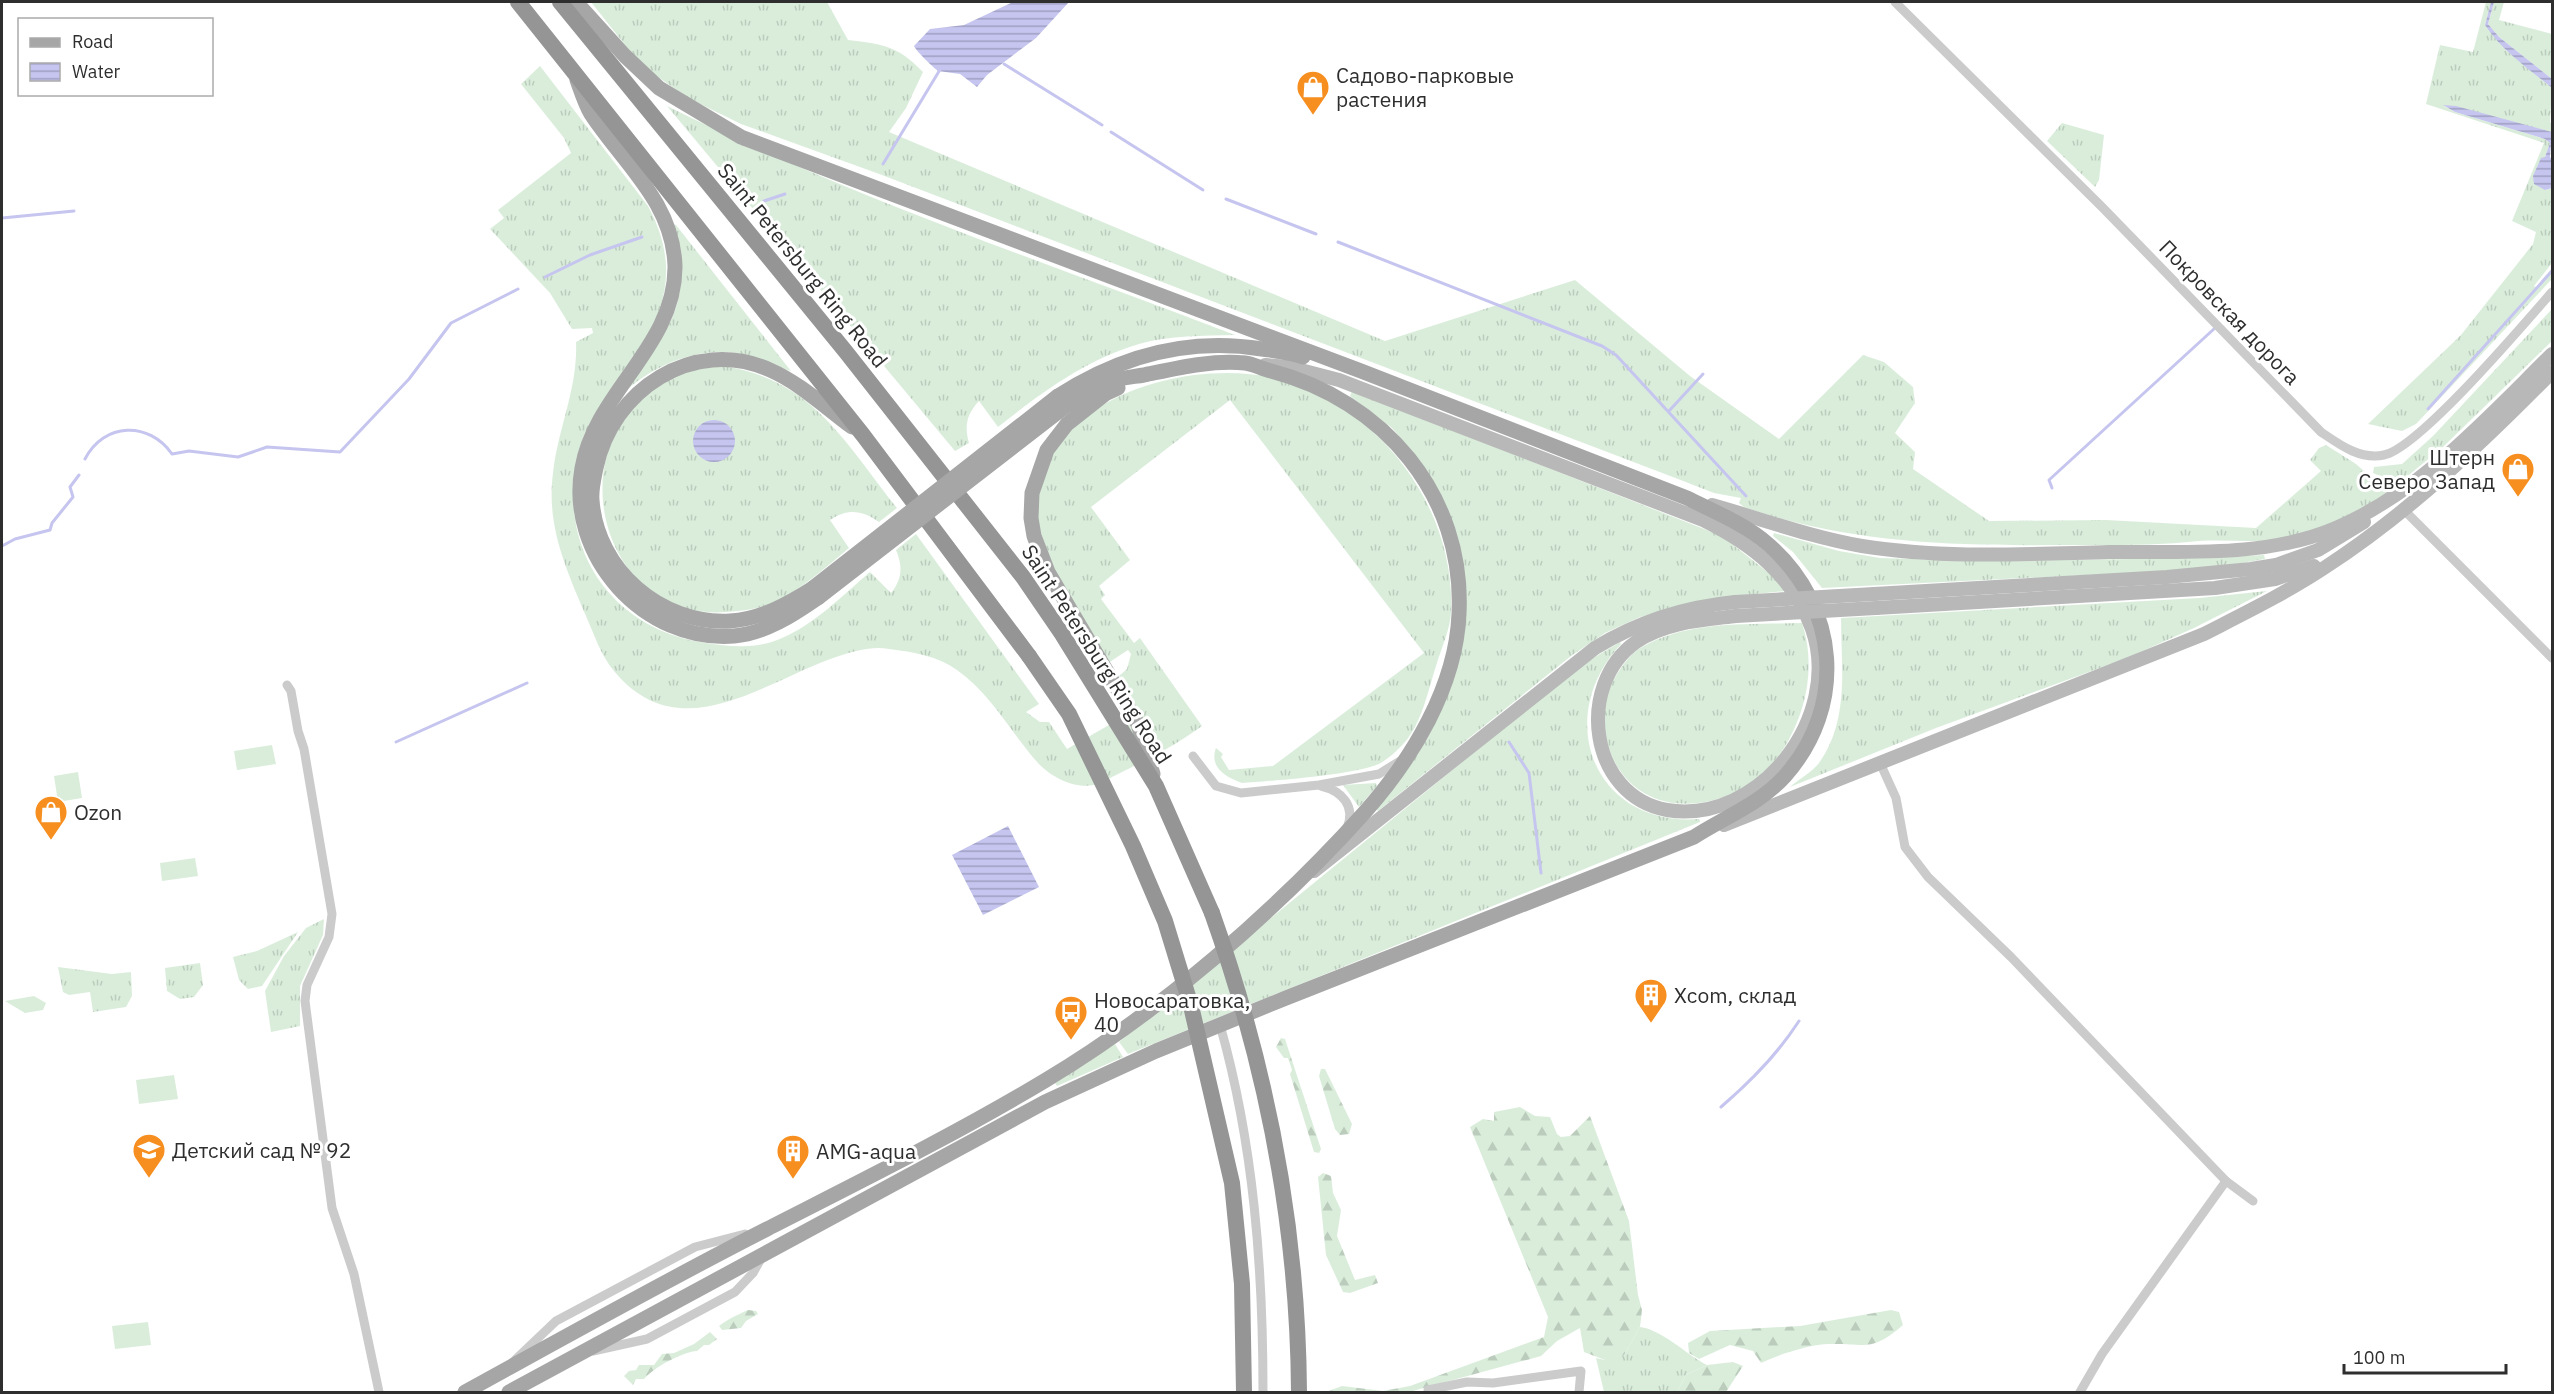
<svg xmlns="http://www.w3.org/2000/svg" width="2554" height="1394" font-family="'IBM Plex Sans',sans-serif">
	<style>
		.grass { fill: url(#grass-tufts) }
		.forest { fill: url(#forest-firs) }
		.green { fill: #daeddb }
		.water { fill: url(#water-rules) }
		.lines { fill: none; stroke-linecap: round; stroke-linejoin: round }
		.stream { stroke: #c5c5ef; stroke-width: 3 }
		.minor { stroke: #cbcbcb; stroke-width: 9 }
		.secondary { stroke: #b8b8b8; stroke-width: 14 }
		.primary { stroke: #a6a6a6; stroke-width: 15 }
		.motorway { stroke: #959595; stroke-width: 16 }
		.secondary-bridge { stroke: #b8b8b8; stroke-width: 14 }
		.primary-bridge { stroke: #a6a6a6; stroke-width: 15 }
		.motorway-bridge { stroke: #959595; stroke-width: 16 }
		.labels { text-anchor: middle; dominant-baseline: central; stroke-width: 6; stroke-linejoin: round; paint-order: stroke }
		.poi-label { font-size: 21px; fill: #2e2e2e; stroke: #fff; text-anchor: start }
		.street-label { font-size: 21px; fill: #2e2e2e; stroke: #fff }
	</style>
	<defs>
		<pattern id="grass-tufts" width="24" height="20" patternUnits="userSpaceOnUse" patternTransform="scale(1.5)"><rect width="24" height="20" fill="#daeddb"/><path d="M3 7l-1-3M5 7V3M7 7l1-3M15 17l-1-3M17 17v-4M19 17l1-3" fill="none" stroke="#bbccbc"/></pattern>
		<pattern id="forest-firs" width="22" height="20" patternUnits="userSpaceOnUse" patternTransform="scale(1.5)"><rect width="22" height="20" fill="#daeddb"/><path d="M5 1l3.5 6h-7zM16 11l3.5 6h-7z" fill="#bbccbc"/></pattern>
		<pattern id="water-rules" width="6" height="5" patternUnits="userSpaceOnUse" patternTransform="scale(1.5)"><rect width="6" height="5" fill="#c5c5ef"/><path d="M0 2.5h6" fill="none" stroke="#a0a0c2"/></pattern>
	</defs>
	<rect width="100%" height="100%" fill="#fff"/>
	<g class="grass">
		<path d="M591,2H827L848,40C883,44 898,46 923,72L906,108L889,132L1385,341L1575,280L1690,376L1779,439L1863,355L1884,362L1913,387L1915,403L1895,433L1915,452L1913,469L1989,521L2106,520L2256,528L2321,471L2310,460L2319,448L2326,445L2356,464L2388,492C2361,515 2320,530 2285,538C2257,544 2227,539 2199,541C2152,546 2105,545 2058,545C1951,546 1846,543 1744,507L1739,503L1741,498L1714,493L1678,479L882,175L741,124L688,98L651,72L629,50Z"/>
		<path d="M2486,2H2491L2485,25L2506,50L2552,88L2550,122L2552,124V132L2444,106L2455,112L2545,139L2550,143L2545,157V190L2552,188V263L2534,286L2536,287L2552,268V279L2416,424L2402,431L2368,424L2461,335L2533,244L2536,232L2512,221L2544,143L2426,104L2440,45L2473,52Z"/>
		<path d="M2494,2H2504L2499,20L2552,34V79L2499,37L2488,24Z"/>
		<path d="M540,66L648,206C699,301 631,354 585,433C548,531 601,628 706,643C731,647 759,649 782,638C815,624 843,595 870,572L891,593C902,580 903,566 896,550L916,534L1039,704L1026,712L1040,722H1049L1067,749L1137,709L1119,676L1127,669L1131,654L1128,650L1108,663C1082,618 1038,562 1037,509C1037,396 1197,354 1285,381C1383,411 1456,510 1451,613C1450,630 1441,649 1436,666C1428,691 1422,722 1405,742C1398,750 1388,759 1379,764C1353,775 1272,781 1242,783C1225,777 1209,767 1216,748L1223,754L1221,757L1229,770L1273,766L1424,653L1230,400L1091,507L1130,560L1099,586L1105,595L1101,599L1134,643L1140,638L1202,726C1176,745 1151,758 1122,772C1113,776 1103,783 1094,785C1074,789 1051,777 1038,763C1011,733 992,695 957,670C938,656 913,652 889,649C872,646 855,651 839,656C764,681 680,751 614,671C601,656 594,634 586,616C566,569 546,525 553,473C558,428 578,388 576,342L593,333L592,328L572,329L550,293L490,229L504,218L498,210L571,153L564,138L521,84Z"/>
		<path d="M667,106C850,197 1045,262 1235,335C1204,336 1170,335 1139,344C1085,360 1041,393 998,427L979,401C967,414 964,425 969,443L955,451Z"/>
		<path d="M2062,123L2104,135L2099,180L2095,187L2047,141Z"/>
		<path d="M673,224L676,225L791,371C777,368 763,359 747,355C705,345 661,361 629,388L627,387C647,358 676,326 680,289C682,269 675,245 673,224Z"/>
		<path d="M2552,309V341L2443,447L2393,488L2385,478L2373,473L2374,467L2402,464L2433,436Z"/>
		<path d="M722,366C812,378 845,443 897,508L879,522C862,510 848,508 830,520L849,548C826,567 802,589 775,602C761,609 742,611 726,612C595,622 552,430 677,375C691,369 707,368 722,366Z"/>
		<path d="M1352,391L1722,536L1775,578L1786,591L1716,598L1640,617L1605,633L1571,656L1378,811L1376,809L1427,739L1451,680L1463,575L1416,456L1392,428L1350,396Z"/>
		<path d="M1774,533L1839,551L1880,558L1979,561L2207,558L2264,555L2265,559L2207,569L1822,588L1793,552L1773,536Z"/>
		<path d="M2267,591L2194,628L2127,658L1936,728L1790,787C1799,779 1812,772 1819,763C1850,719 1841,667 1841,618L2199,598Z"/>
		<path d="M1802,623C1816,665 1807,711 1784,748C1742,817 1628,831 1606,738C1601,719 1603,698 1613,681C1620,669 1629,654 1642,647C1689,620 1749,625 1802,623Z"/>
		<path d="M1620,642L1621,644C1552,718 1594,827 1699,819L1700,822L1128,1054L1119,1042L1580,666Z"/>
		<path d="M1376,783L1377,786L1359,807L1343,785Z"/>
		<path d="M324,919L323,935L300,986V1026L271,1032L265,991L284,956L306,928Z"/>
		<path d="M298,932L262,986L248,989L239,980L233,957L257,951Z"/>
		<path d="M200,963L203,985L194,997L180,999L167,991L165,968Z"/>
		<path d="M58,967L112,974L131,972L132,996L126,1007L93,1012L90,992L69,995L63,992Z"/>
		<path d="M1115,1044L1123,1057L1057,1086L1055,1083Z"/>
		<path d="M1640,1327C1661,1329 1687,1355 1707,1365L1686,1375L1677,1392H1604L1596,1358L1605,1360L1624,1355Z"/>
	</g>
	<g class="forest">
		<path d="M1281,1038L1285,1039L1321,1149L1319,1153L1314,1152L1290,1074L1292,1070L1288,1058H1284L1276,1047Z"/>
		<path d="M1321,1069H1325L1352,1124L1349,1134L1340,1135L1335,1129L1319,1076Z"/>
		<path d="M1520,1107L1535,1116L1550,1117L1557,1134L1561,1137L1570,1136L1590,1116L1629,1221L1638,1295L1642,1310L1640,1327L1624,1355L1614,1360H1605L1584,1352L1580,1328L1557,1341L1541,1356L1409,1392H1326L1342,1386L1383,1391L1410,1386L1544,1337L1548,1317L1470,1127L1483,1119L1494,1121V1112Z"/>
		<path d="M1323,1173L1331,1176L1333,1193L1341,1210L1337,1236L1355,1280L1375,1275L1378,1283L1350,1293L1343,1292L1326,1255L1318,1177Z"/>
		<path d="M748,1310L756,1311L758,1314L746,1321L741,1328L722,1330L719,1326C728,1319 737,1315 748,1310Z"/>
		<path d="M1891,1310L1899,1312L1903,1325C1871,1353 1866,1343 1829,1344C1811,1344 1777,1355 1761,1363L1753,1351L1730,1345L1699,1359L1689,1353L1688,1343L1710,1331L1800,1326Z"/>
		<path d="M710,1332L717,1339L709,1345H704L697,1351C682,1352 653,1368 644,1379H636L633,1385L624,1376L629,1371L636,1370L639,1365H654L662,1354L674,1353L694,1344Z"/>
		<path d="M1733,1362L1743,1366L1726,1392H1677L1686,1375L1707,1365Z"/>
	</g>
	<g class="green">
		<path d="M272,745L276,764L237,770L234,751Z"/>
		<path d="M78,772L82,798L58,802L54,776Z"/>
		<path d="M195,858L198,876L162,881L160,863Z"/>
		<path d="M34,996L46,1003L43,1010L25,1013L5,1001Z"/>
		<path d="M174,1075L178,1099L139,1104L136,1080Z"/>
		<path d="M148,1322L151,1345L115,1349L112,1326Z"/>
	</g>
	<g class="water">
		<path d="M1013,2H1069L1036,38L987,75L977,87L960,74L938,71C933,67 916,51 914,46L930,29L964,25Z"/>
		<path d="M2491,2H2494L2488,24L2499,37L2552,79V88C2529,69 2502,51 2485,25Z"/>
		<path d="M2443,105L2456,106L2552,132L2550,157L2552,160V188L2545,190L2534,184L2533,176L2541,158L2545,157L2550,143L2545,139L2455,112Z"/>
		<circle cx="714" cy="441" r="21"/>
		<path d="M1008,826L1039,887L983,915L952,855Z"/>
	</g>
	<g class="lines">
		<g class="stream">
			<path d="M1004,64L1102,125"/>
			<path d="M1111,132L1203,190"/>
			<path d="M883,164L941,68"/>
			<path d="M1226,199L1316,234"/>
			<path d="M764,201L785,194"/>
			<path d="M2,218L74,211"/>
			<path d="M1338,242L1602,346L1616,355L1746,496"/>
			<path d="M545,277L590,255L642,237"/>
			<path d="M2428,409L2552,271"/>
			<path d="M1669,411L1703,374"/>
			<path d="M85,459C104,422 149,421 172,454L189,451L238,457L267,447L340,452L409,379L451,323L518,289"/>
			<path d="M2052,488L2049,480L2215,328"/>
			<path d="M2,546L15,539L50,530L52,523L73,497L70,487L79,475"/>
			<path d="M396,742L527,683"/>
			<path d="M1509,742L1529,773L1541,873"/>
			<path d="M1721,1107C1751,1081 1777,1055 1799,1021"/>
		</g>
		<g class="minor">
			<path d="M1895,2L2102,207L2321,432C2340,445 2360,460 2384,455C2419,448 2524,324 2552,292"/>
			<path d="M2404,510L2552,658"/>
			<path d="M287,685L291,691L298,731L304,749L332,914L329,937L307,985L305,1001L332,1208L354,1274L379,1392"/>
			<path d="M1193,756L1216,786L1241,793L1319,785L1379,774L1400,761"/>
			<path d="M1881,765L1896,798L1905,847L1928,877L2011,957L2226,1181L2253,1201"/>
			<path d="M1321,786C1342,791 1356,806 1347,828"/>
			<path d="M1220,1025C1254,1145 1263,1269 1263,1392"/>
			<path d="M593,1351L647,1339L735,1292L753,1273L762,1257"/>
			<path d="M515,1360L556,1321L695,1247L745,1234"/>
			<path d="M1428,1390L1467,1382L1493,1383L1581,1371L1579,1392"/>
			<path d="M2080,1392L2102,1354L2226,1181"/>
		</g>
		<g class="secondary">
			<path d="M1265,365L1289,367L1339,380L1703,520C1752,544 1793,576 1812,629C1843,716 1760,825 1667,810C1589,796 1575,685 1636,642C1665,622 1703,620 1736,616"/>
			<path d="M1712,505C1762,519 1810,537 1862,546C1943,559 2027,554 2109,552C2183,551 2266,558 2336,528C2422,491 2486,419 2552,354"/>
			<path d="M1874,594L2167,577L2251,569L2276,565L2318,550L2364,522"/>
			<path d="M1876,608L2215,588L2275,579L2314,566"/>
			<path d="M1724,825L2204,634C2245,613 2286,593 2324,568C2409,513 2482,443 2552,372"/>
			<path d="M1314,871L1595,648C1639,621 1684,607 1735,602"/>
		</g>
		<g class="primary">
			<path d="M577,80C581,91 585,104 591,114C623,163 673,202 675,266C676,346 595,392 582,468C566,556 644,643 734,636C766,633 793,615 819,597"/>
			<path d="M1118,388L1105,394L1067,424L1047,450L1032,493L1031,518L1034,536L1048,572L1138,724L1153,774"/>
			<path d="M1058,396C1120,356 1188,337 1262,349C1276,351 1290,352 1303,357"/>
			<path d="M813,588C788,604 761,619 730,621C661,625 597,570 592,500C591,490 594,478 596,468C612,390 693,336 770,370C800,383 826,408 852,427"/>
			<path d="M465,1392C565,1337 665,1281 767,1229C861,1181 956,1134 1046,1080C1161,1011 1275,912 1365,812C1412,759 1456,687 1459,614C1465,495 1383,400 1271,371C1262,369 1254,364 1245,363C1210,360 1178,368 1144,375C1132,377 1119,378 1108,382C1093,388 1080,397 1067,405"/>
			<path d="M509,1392L1045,1102L1156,1051L1286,998L1694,837C1725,817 1760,804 1785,776C1847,706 1839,607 1769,545C1745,524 1715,512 1687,498L1361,371L741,137L659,88L625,56L576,2"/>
		</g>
		<g class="motorway">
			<path d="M518,2L863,435L1029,656"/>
			<path d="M560,2L846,352L1023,577L1062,634L1156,786L1212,913"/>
		</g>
		<g class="secondary-bridge">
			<path d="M1735,602L1874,594"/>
			<path d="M1736,616L1876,608"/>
		</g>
		<g class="primary-bridge">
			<path d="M813,588L1058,396"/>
			<path d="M819,597L1067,405"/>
		</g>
		<g class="motorway-bridge">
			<path d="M1029,656L1069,714L1133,846L1165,921L1191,1006L1232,1183L1242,1284L1244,1392"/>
			<path d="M1212,913C1267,1068 1298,1228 1299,1392"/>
		</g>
	</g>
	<defs>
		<g id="shop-pin" transform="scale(1.725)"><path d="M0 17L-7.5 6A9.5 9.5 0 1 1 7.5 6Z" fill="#f68f1f" stroke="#fff"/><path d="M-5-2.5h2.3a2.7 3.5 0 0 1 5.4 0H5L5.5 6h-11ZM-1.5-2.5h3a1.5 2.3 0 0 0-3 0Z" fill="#fff"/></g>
		<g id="building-pin" transform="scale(1.725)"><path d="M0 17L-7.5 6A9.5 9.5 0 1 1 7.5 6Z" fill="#f68f1f" stroke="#fff"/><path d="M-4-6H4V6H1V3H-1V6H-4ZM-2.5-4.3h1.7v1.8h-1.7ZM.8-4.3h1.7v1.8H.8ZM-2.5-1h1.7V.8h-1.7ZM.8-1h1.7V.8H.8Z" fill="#fff"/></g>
		<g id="bus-pin" transform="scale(1.725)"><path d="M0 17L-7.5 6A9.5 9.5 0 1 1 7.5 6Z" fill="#f68f1f" stroke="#fff"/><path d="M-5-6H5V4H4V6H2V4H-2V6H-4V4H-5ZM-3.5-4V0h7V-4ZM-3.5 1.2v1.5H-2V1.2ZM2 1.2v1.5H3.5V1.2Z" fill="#fff"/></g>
		<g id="school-pin" transform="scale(1.725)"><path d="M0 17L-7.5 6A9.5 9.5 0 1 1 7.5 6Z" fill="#f68f1f" stroke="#fff"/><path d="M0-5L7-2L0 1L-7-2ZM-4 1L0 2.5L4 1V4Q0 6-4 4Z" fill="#fff"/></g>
	</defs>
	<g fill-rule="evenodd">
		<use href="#shop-pin" x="1313" y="87"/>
		<use href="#shop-pin" x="2518" y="469"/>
		<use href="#shop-pin" x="51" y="812"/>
		<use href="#building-pin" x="1651" y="995"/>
		<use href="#bus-pin" x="1071" y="1012"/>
		<use href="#school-pin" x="149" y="1150"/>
		<use href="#building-pin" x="793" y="1151"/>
	</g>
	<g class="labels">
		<g class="poi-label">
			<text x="1336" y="75">Садово-парковые<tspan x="1336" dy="24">растения</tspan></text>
			<text x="2495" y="457" text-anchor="end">Штерн<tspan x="2495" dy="24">Северо Запад</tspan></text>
			<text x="74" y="812">Ozon</text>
			<text x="1674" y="995">Xсom, склад</text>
			<text x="1094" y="1000">Новосаратовка,<tspan x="1094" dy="24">40</tspan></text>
			<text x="172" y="1150">Детский сад № 92</text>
			<text x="816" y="1151">AMG-aqua</text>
		</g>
		<g class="street-label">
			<text transform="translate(803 265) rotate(51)">Saint Petersburg Ring Road</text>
			<text transform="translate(2230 312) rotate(46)">Покровская дорога</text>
			<text transform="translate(1097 654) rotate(57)">Saint Petersburg Ring Road</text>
		</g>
	</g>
	<rect width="2554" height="1394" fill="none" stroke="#2e2e2e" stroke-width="6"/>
	<rect x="18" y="18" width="195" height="78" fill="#ffffff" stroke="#ababab" stroke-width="1.5"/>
	<rect x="30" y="38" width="30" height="9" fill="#a6a6a6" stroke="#ababab" stroke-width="1.5"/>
	<text x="72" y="48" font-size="18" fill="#2e2e2e">Road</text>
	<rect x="30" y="63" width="30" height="18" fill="url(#water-rules)" stroke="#ababab" stroke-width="1.5"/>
	<text x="72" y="78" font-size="18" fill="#2e2e2e">Water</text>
	<path d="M2344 1364v9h162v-9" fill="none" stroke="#2e2e2e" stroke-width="3"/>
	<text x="2353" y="1364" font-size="18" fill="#2e2e2e" stroke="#ffffff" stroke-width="4.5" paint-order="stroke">100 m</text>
</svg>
